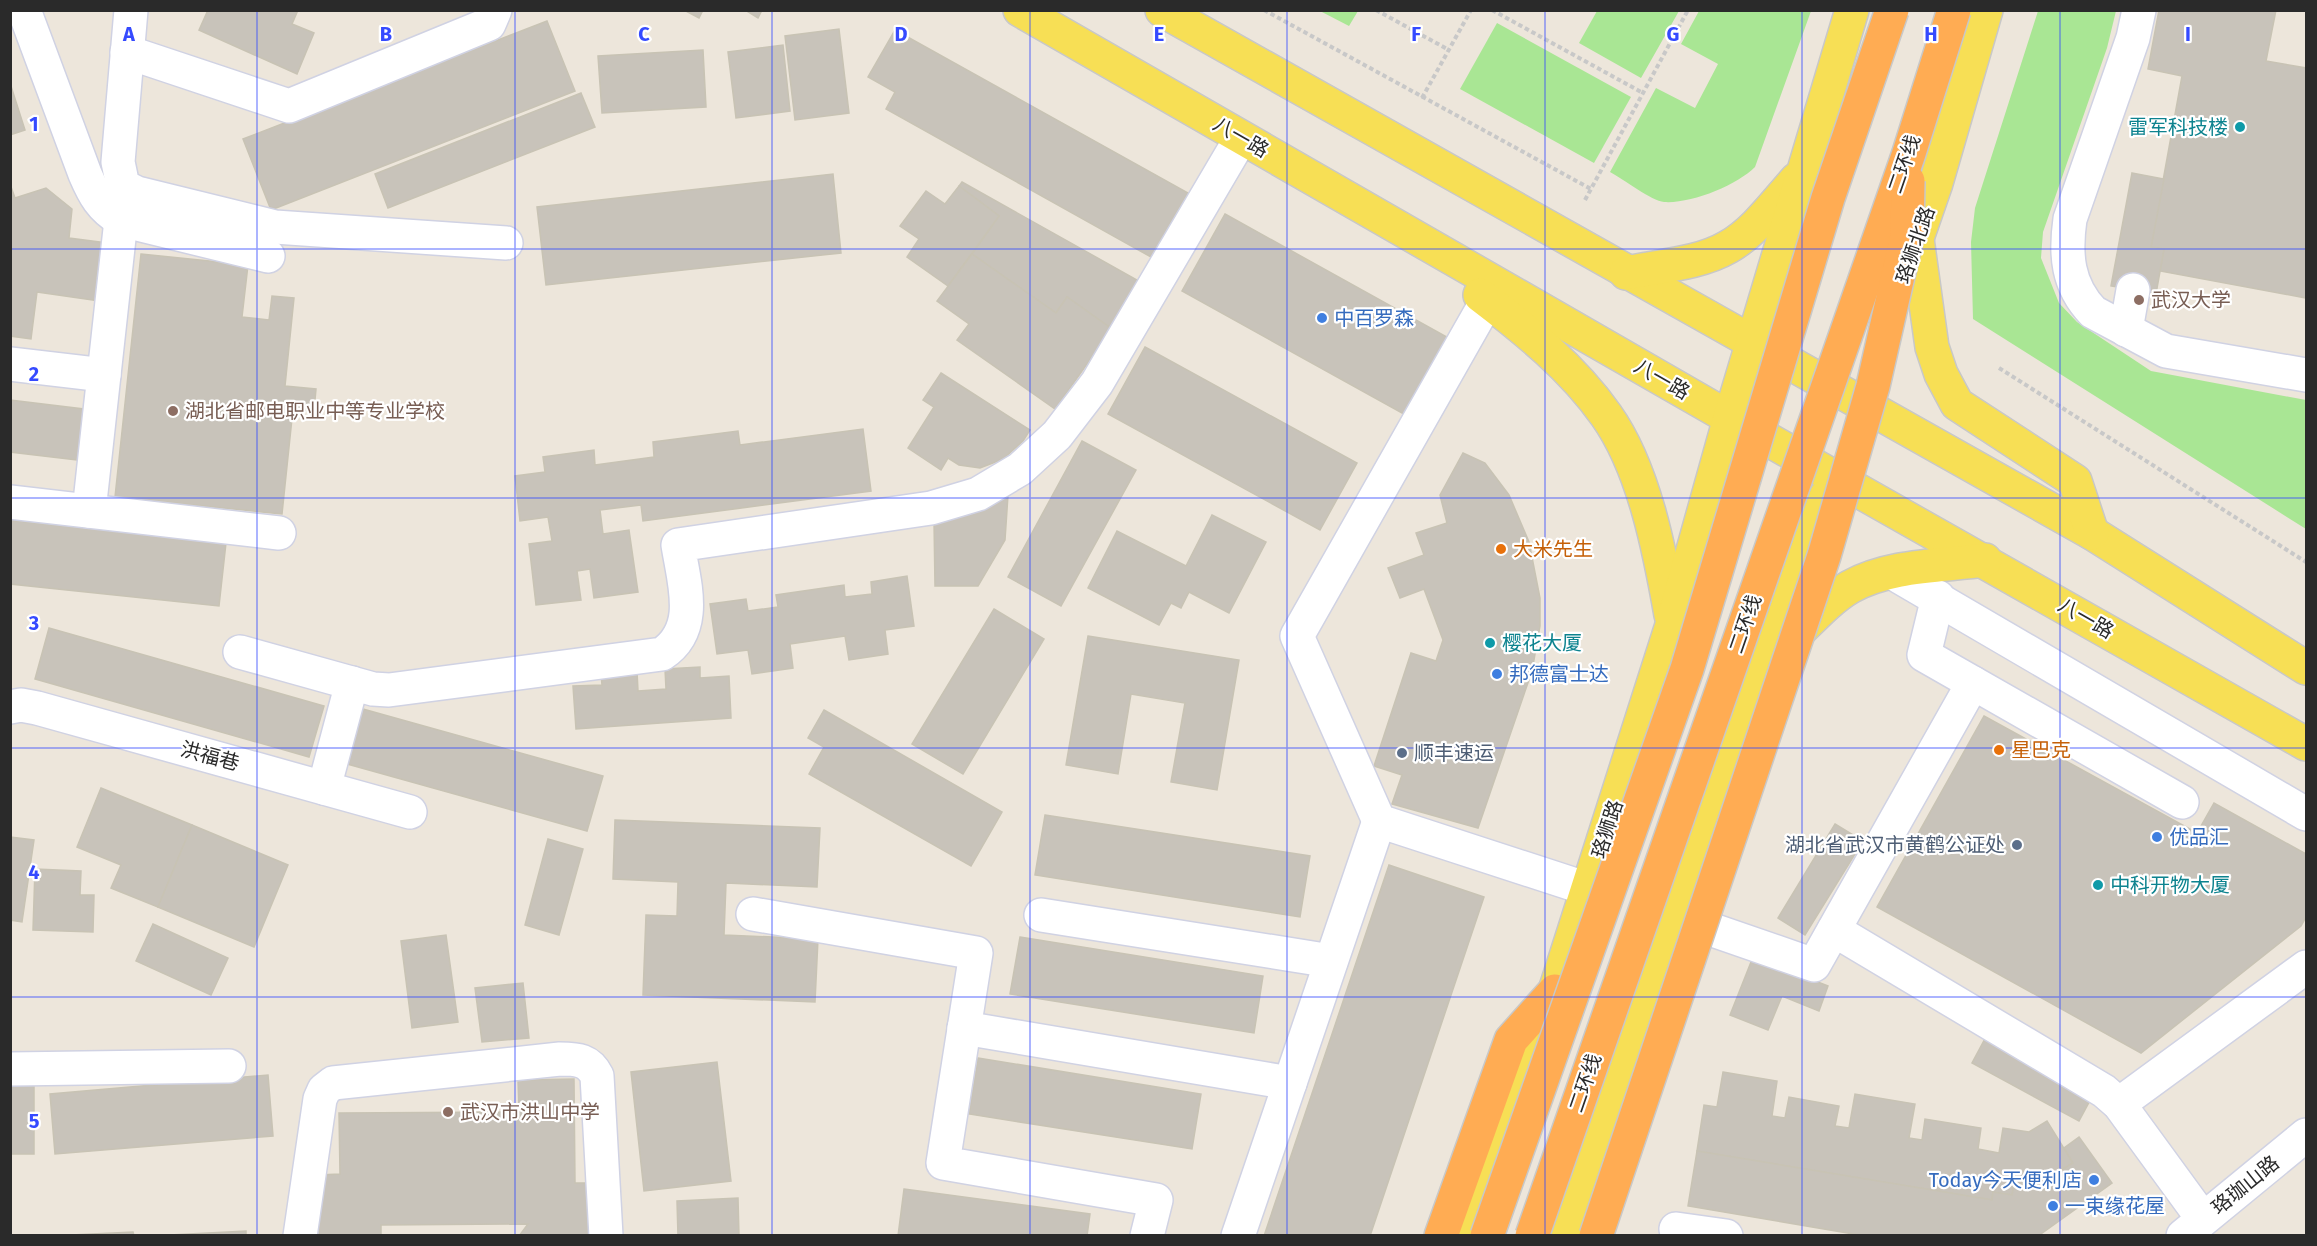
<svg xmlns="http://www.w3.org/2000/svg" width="2317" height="1246" font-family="'Fira Sans','Noto Sans SC',sans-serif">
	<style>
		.green { fill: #a9e694 }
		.building { fill: #c8c3ba; stroke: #c8c3b4; stroke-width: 1.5 }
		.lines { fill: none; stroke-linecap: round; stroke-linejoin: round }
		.minor-casing { stroke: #d0d2e3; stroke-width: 36 }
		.major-casing { stroke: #c8c8c8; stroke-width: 36 }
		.highway-casing { stroke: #c8c8c8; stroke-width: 36 }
		.path { stroke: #c8c8c8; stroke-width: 4; stroke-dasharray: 4.5 3; stroke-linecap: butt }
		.minor { stroke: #fff; stroke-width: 33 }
		.major { stroke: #f7df55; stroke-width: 33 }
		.highway { stroke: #ffac53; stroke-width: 33 }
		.highway-bridge-casing { stroke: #c8c8c8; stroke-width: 36; stroke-linecap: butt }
		.highway-bridge { stroke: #ffac53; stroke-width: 33 }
		.grid { fill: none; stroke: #354aff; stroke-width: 1.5; stroke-opacity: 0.55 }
		.culture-dot { fill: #0f9aa8; stroke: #fff; stroke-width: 2 }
		.education-dot { fill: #8d6e63; stroke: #fff; stroke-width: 2 }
		.shop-dot { fill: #3f7fe0; stroke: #fff; stroke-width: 2 }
		.food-dot { fill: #e8710a; stroke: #fff; stroke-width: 2 }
		.service-dot { fill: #5c6f8a; stroke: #fff; stroke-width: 2 }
		.labels { text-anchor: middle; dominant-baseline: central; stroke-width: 4.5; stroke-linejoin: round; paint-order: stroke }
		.culture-label { font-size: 20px; fill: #0d838f; stroke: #fff; text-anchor: start }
		.street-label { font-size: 20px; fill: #2a2a2a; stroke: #fff }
		.education-label { font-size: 20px; fill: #785e54; stroke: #fff; text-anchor: start }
		.shop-label { font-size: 20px; fill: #366cbe; stroke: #fff; text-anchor: start }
		.food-label { font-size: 20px; fill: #c56008; stroke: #fff; text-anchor: start }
		.service-label { font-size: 20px; fill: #4e5e75; stroke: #fff; text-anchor: start }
		.grid-label { font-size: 20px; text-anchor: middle; font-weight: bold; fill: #354aff; stroke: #fff; stroke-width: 4.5; stroke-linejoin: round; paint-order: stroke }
	</style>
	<rect width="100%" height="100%" fill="#ede6db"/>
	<g class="green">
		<path d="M1358,11L1349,26L1320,11L1358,10Z"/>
		<path d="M1597,11V10L1679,11L1641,78L1579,43Z"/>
		<path d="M1699,11H1811L1755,167C1737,185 1691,204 1664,202C1652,201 1623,179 1610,172L1656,88L1695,108L1718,64L1681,44Z"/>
		<path d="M2038,11H2116L2107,48L2043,232L2041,258L2059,303L2077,322L2151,371L2306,400V529L1973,319L1971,242L1975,208Z"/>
		<path d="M1497,23L1631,97L1594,163L1460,89Z"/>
	</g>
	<g class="building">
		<path d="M208,10H298L292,24L314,33L297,74L199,30Z"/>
		<path d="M684,10H703L699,18Z"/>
		<path d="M745,10H762L758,18Z"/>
		<path d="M2159,10H2276L2266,61L2306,68V298L2160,271L2164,249L2151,247L2182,76L2148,69Z"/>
		<path d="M547,21L575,91L271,210L243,139Z"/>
		<path d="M839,29L849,113L795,120L785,36Z"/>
		<path d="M895,30L1188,193L1151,257L886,109L895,92L868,77Z"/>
		<path d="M783,45L790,111L736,118L728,52Z"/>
		<path d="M703,50L706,107L602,113L598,56Z"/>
		<path d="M10,83L25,130L10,135Z"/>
		<path d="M581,93L595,127L388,208L375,174Z"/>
		<path d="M2132,173L2164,179L2151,247L2164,249L2156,294L2111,286Z"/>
		<path d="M833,174L841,253L546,285L537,207Z"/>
		<path d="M962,182L1144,284L1112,329L1067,297L1056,313L972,254L999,216L959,186Z"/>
		<path d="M10,184L15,198L46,188L72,209L69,238L107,243L99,301L37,292L31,339L10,336Z"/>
		<path d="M959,186L999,216L948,286L907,257L919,239L900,226L926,191L945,204Z"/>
		<path d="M1225,214L1454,341L1411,418L1182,291Z"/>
		<path d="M141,254L248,265L242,317L269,320L272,296L294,298L285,386L316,389L314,411L293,409L282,514L115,497Z"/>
		<path d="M972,254L1056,313L1067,297L1112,329L1055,409L957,340L969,324L937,301Z"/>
		<path d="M1145,347L1357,463L1320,530L1108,414Z"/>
		<path d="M941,373L1030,430L1023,441L1003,459L980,468L959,465L948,458L941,470L908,448L934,407L923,400Z"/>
		<path d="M10,400L92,410L85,461L10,452Z"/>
		<path d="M863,429L871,491L643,521L641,505L600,510L603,534L629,530L638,592L594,598L590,569L577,571L581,600L536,605L529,544L552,541L548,517L520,521L515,476L545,472L543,457L594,450L595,465L654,457L653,442L738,431L740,445Z"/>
		<path d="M1082,441L1136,470L1061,606L1008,577Z"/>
		<path d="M1463,453L1485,463L1509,495L1529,542L1540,598V626L1532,671L1478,828L1392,804L1402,775L1374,766L1411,653L1436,661L1443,640L1424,589L1400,598L1388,568L1424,555L1416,533L1447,523L1440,495Z"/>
		<path d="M1008,495L1005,540L978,586H935L934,521Z"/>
		<path d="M1212,515L1266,542L1229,613L1189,592L1181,608L1171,603L1159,625L1088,588L1117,531L1186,566Z"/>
		<path d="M10,520L226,543L219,606L10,584Z"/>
		<path d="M907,576L914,626L885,630L888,654L849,660L845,636L790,644L793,668L752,674L748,650L717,654L710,604L746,599L748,611L778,607L776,595L844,585L845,597L872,594L871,582Z"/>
		<path d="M994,609L1044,639L963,774L912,744Z"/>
		<path d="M49,628L324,706L309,757L35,679Z"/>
		<path d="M1088,636L1239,660L1217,790L1171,782L1185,703L1131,694L1118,774L1066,765Z"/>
		<path d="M700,667V678L729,676L731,718L576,729L573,686L602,685L601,674L637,671L638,691L666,689L665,669Z"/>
		<path d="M363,709L603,776L587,831L347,764Z"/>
		<path d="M824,710L1002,812L971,866L809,774L824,747L808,738Z"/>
		<path d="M1984,716L2197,833L2214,803L2306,854V917L2301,926L2141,1053L1877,907Z"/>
		<path d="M101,788L192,825L158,907L111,888L121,865L77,847Z"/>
		<path d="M1045,815L1310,856L1300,917L1035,875Z"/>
		<path d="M615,820L820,828L817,887L726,883L724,935L818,939L815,1002L643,995L646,915L677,916L678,882L613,879Z"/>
		<path d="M1835,824L1863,841L1805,935L1778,918Z"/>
		<path d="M192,825L288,865L254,947L158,907Z"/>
		<path d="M10,837L34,840L22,922L10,920Z"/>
		<path d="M548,839L583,849L559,935L525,925Z"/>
		<path d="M1389,865L1484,897L1370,1236H1264Z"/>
		<path d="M35,869L81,871L80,895H94L93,932L33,930Z"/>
		<path d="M153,924L228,958L211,995L136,961Z"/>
		<path d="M446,935L458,1022L412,1028L401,941Z"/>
		<path d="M1020,937L1263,976L1254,1033L1010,994Z"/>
		<path d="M1753,957L1828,986L1819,1011L1782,996L1768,1030L1730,1015Z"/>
		<path d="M523,983L529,1038L482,1042L475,988Z"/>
		<path d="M1987,1035L2094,1093L2079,1121L1972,1063Z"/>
		<path d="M978,1058L1201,1094L1192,1149L969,1114Z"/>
		<path d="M717,1062L731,1181L644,1191L631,1072Z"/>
		<path d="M1723,1072L1777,1081L1772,1116L1785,1118L1789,1097L1839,1106L1835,1126L1849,1128L1855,1094L1915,1104L1909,1138L1922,1140L1925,1119L1981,1128L1978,1149L1999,1153L2003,1128L2029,1132L2047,1121L2073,1163L2033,1187L2014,1184L2012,1195L1993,1192L1992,1200L1697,1151L1704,1105L1717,1107Z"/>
		<path d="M268,1075L273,1136L55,1154L50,1094Z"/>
		<path d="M574,1079L575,1183H591L592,1236H519L528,1224L381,1225V1236H319L318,1175L340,1174L339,1113L519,1112L518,1080Z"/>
		<rect x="10" y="1084" width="24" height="70"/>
		<path d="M2079,1137L2112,1183L2038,1236H1865L1688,1206L1697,1151L1992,1200L1993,1192L2012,1195L2014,1184L2033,1187L2073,1163L2064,1148Z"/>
		<path d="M904,1189L1090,1214L1087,1236H898Z"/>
		<path d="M738,1198L739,1236H678L677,1201Z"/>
		<path d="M246,1231V1236H150Z"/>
		<path d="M133,1232L134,1236H50Z"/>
	</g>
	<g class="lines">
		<g class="minor-casing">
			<g id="minor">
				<path d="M24,10L85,174C94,195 101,208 121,220L268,256"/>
				<path d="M131,10L118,162L123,186L137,193L275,227L506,243"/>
				<path d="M2139,10L2133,38L2070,219C2065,254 2067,285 2093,312L2166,351L2306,375"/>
				<path d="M127,52L289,106L489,24L495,10"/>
				<path d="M1487,301L1297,636L1379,821L1588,889"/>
				<path d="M2126,330L2133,290"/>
				<path d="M10,364L104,375"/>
				<path d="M10,502L279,533"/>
				<path d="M89,511L121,220"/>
				<path d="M1893,573L2306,814"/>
				<path d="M1938,597L1924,655L2182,802"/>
				<path d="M240,652L373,689L389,690L662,654C700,629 684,583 678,545L931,508L978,494L1020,469L1057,435L1097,383L1241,138"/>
				<path d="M10,707L21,705L37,708L410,812"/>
				<path d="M324,788L352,683"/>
				<path d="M753,914L976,953L943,1163L1156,1200L1147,1236"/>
				<path d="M1041,915L1331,961"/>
				<path d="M1678,918L1814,965L1973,683"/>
				<path d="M1834,930L2104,1091L2119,1104L2203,1219"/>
				<path d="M964,1028L1290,1083"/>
				<path d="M10,1069L229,1066"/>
				<path d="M2119,1104L2306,967"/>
				<path d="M1676,1229L1726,1236"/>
				<path d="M300,1236L320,1099L324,1090L333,1083L560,1059C578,1059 589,1060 597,1076L606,1236"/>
				<path d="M1238,1236L1379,821"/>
				<path d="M2183,1236L2306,1135"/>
			</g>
		</g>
		<g class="major-casing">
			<g id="major">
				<path d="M1020,10L1730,418L2306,744"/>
				<path d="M1162,10L2092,533L2306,668"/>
				<path d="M1917,239L1932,347L1941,374L1957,404L2075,481L2092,533"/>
				<path d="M1909,261L1936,183L1986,10"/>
				<path d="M1626,273C1658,266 1699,264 1728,247C1755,232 1776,202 1797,179"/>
				<path d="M1480,295C1526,330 1573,368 1606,415C1644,468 1660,552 1671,615"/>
				<path d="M1791,639C1810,621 1828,600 1850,587C1889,565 1941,566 1985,560"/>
				<path d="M1469,1236L1555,991L1673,622L1730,418L1852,10"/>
				<path d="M1567,1236L1826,496"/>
			</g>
		</g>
		<g class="highway-casing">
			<path id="highway" d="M1441,1236L1511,1040L1555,991"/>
		</g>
		<g class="path">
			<path d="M1264,10L1591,189"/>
			<path d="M1376,10L1449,50"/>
			<path d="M1492,10L1643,93"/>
			<path d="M1422,98L1471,10"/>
			<path d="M1585,200L1688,10"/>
			<path d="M1999,368L2306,562"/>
		</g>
		<use href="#minor" class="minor"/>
		<use href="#major" class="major"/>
		<use href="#highway" class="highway"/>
		<g class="highway-bridge-casing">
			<g id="highway-bridge">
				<path d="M1487,1236L1687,669L1828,198L1892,10"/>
				<path d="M1532,1236L1909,153L1954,10"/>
				<path d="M1596,1236L1824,556L1873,386L1907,236L1908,181"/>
			</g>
		</g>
		<use href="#highway-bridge" class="highway-bridge"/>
	</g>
	<path class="grid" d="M257,10V1236M515,10V1236M772,10V1236M1030,10V1236M1287,10V1236M1545,10V1236M1802,10V1236M2060,10V1236M10,249H2306M10,498H2306M10,748H2306M10,997H2306"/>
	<g class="culture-dot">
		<circle cx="2240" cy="127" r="6"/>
		<circle cx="1490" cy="643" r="6"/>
		<circle cx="2098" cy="885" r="6"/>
	</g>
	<g class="education-dot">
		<circle cx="2139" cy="300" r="6"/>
		<circle cx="173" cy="411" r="6"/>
		<circle cx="448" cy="1112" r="6"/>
	</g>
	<g class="shop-dot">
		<circle cx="1322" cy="318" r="6"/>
		<circle cx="1497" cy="674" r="6"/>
		<circle cx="2157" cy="837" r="6"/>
		<circle cx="2094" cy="1180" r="6"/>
		<circle cx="2053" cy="1206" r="6"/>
	</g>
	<g class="food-dot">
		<circle cx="1501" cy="549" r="6"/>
		<circle cx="1999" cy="750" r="6"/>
	</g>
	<g class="service-dot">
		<circle cx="1402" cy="753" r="6"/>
		<circle cx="2017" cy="845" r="6"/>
	</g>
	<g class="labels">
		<g class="culture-label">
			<text x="2228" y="127" text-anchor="end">雷军科技楼</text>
			<text x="1502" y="643">樱花大厦</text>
			<text x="2110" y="885">中科开物大厦</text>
		</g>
		<g class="street-label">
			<text transform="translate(1241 137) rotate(30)">八一路</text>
			<text transform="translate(1904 164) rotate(-71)">二环线</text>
			<text transform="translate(1915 245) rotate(-71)">珞狮北路</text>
			<text transform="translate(1662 379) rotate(30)">八一路</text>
			<text transform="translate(2086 618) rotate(30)">八一路</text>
			<text transform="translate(1745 624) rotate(-71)">二环线</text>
			<text transform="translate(210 756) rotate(15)">洪福巷</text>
			<text transform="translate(1607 829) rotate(-72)">珞狮路</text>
			<text transform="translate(1585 1083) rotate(-71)">二环线</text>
			<text transform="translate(2245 1185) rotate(-39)">珞珈山路</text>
		</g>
		<g class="education-label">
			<text x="2151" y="300">武汉大学</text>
			<text x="185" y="411">湖北省邮电职业中等专业学校</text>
			<text x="460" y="1112">武汉市洪山中学</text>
		</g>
		<g class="shop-label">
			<text x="1334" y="318">中百罗森</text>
			<text x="1509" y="674">邦德富士达</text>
			<text x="2169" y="837">优品汇</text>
			<text x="2082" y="1180" text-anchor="end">Today今天便利店</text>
			<text x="2065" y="1206">一束缘花屋</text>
		</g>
		<g class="food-label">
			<text x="1513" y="549">大米先生</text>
			<text x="2011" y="750">星巴克</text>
		</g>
		<g class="service-label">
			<text x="1414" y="753">顺丰速运</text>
			<text x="2005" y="845" text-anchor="end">湖北省武汉市黄鹤公证处</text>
		</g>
	</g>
	<g class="grid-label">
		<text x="129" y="41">A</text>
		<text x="386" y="41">B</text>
		<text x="644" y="41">C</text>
		<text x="901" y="41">D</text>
		<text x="1159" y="41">E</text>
		<text x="1416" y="41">F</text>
		<text x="1673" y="41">G</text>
		<text x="1931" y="41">H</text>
		<text x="2188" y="41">I</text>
		<text x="34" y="131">1</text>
		<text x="34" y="381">2</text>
		<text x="34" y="630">3</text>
		<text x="34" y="879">4</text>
		<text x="34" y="1128">5</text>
	</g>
	<rect width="2317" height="1246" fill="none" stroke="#2a2a2a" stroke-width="24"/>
</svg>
